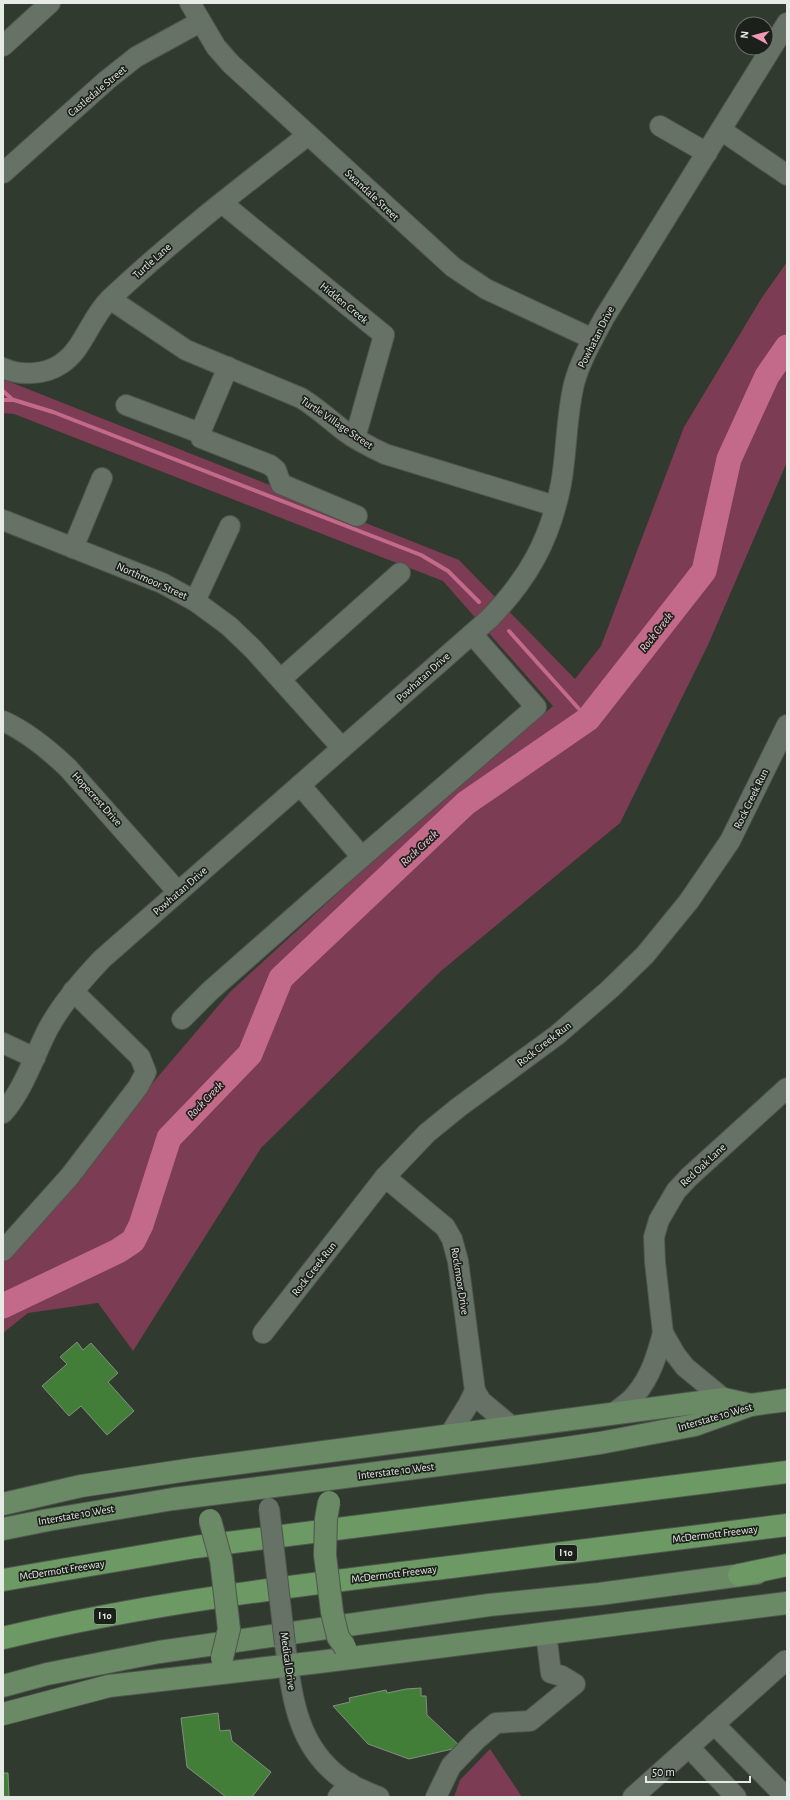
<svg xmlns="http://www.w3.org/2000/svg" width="790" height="1800" font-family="'Alegreya Sans',sans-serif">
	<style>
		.green { fill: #7b3c54 }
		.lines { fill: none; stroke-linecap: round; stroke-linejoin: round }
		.stream { stroke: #c3698a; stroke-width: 4 }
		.river { stroke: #c3698a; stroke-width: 25 }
		.building { fill: #427e38; stroke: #848f82 }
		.minor-casing { stroke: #4e564d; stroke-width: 22 }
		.major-casing { stroke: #4e564d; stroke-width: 24 }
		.highway-casing { stroke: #4e564d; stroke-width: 24 }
		.minor { stroke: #677266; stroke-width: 20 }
		.major { stroke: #6a8965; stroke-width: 22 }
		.highway { stroke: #6c9964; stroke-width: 22 }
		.minor-bridge-casing { stroke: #4e564d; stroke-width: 22; stroke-linecap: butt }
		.major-bridge-casing { stroke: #4e564d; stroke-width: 24; stroke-linecap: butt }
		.minor-bridge { stroke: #677266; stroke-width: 20 }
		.major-bridge { stroke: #6a8965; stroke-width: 22 }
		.labels { text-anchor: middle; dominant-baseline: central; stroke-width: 3.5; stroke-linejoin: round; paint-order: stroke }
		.shield { fill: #1c201b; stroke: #a9afa8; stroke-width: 1 }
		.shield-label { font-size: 10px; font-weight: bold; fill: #e6ece5 }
		.street-label { font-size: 11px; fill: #e6ece5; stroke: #1c201b }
		.water-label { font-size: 12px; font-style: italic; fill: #fbc9d8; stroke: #1c201b }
	</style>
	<rect width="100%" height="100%" fill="#313a2f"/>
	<g class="green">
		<path d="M787,262V462L708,645L620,823L441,971L261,1148L133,1351L98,1303L28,1313L3,1333V1259L230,992L353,879L553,706L443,581L14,414L3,413V378L5,380L459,560L575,679L601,646L684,427L761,299Z"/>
		<path d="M490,1749L522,1797H454L460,1780Z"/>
	</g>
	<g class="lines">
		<g class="stream">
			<path d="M3,391L13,400"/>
			<path d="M3,400H14L53,412L421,555L448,571L479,602"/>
			<path d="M509,631L588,719"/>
		</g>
		<path class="river" d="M3,1306L118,1251L133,1241L141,1225L169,1138L250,1054L281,978L466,803L588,719L704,571L729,459L767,376L787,347"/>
	</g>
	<g class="building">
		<path d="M77,1342L83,1350L91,1343L118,1373L108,1382L134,1411L107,1435L81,1406L69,1416L42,1386L67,1364L60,1357Z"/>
		<path d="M421,1688V1696H426L427,1715L461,1747L409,1759L368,1744L333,1706L350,1702L349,1698L386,1690L387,1693L406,1689Z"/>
		<path d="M218,1713L220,1731L230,1730L232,1741L271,1772L252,1797H226L187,1767L181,1718Z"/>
		<path d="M3,1773H8L9,1797H3Z"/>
	</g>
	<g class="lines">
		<g class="minor-casing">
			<g id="minor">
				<path d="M190,3L216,47L231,64L453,267L486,289L593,339"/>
				<path d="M3,46L50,3"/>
				<path d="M660,126L707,153"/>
				<path d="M721,130L787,175"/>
				<path d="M3,173L107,80L136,57L200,22"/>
				<path d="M222,203L384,335L355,438"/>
				<path d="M110,299L186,350L301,398C316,407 329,419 343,430C356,440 370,447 385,454L555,506"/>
				<path d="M228,367L200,433L201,438L270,465L276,470L281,484L357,516"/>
				<path d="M3,368C20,376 45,375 61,364C84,349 90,318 110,299C172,240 240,188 308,135"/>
				<path d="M126,405L200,433"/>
				<path d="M3,520L162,583L195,601L229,626L253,649L342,748"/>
				<path d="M73,548L102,478"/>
				<path d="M195,601L230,526"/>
				<path d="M281,679L400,573"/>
				<path d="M3,721C28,732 49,750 68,768L178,892"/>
				<path d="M300,785L362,857"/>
				<path d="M182,1019L210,991L362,857L536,707L472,634"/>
				<path d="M3,1043L35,1058"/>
				<path d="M3,1113C24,1089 34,1056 48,1029C62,1003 82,980 102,959L489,619C528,579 550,540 561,484C567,451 566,417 574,384C580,361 593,339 604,318L787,23"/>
				<path d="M385,1177L445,1227L452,1239L458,1261L475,1391"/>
				<path d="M3,1251L70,1176L138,1087L146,1072L140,1057L73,991"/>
				<path d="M263,1333L385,1177L427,1133L459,1107L557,1035L610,989L645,955L689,901L730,841L787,725"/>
				<path d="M724,1399L685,1367L675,1354L663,1333L655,1262L654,1237L659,1220L676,1191L689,1177L787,1088"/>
				<path d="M615,1412C622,1407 631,1401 636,1394C651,1376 657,1355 663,1333"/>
				<path d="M450,1434L468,1405L475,1391L481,1401L511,1426"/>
				<path d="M285,1644C292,1695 296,1745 341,1778C352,1786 366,1792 379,1797"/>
				<path d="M714,1724L779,1790"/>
				<path d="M689,1747L736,1797"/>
				<path d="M338,1797L350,1783"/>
				<path d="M436,1797L451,1766L477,1739L496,1723L530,1721L575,1684L562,1676L551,1673L546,1633"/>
				<path d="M633,1797L785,1661L787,1662"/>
			</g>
		</g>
		<g class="major-casing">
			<g id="major">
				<path d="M3,1504L81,1486L194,1469L724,1399L751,1405"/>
				<path d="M3,1529L48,1520L173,1499L532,1453L600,1443L695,1425L751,1405L787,1400"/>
				<path d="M3,1686L47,1674L159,1652L489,1605L599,1594L757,1573"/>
				<path d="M3,1714L109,1686L319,1662L787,1603"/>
			</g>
		</g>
		<g class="highway-casing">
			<g id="highway">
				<path d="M739,1575L787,1565"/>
				<path d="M3,1580L195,1547L787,1472"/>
				<path d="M3,1638C150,1602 301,1585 451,1567C563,1554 675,1538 787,1525"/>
			</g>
		</g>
		<use href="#minor" class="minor"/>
		<use href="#major" class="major"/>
		<use href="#highway" class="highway"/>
		<g class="minor-bridge-casing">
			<path id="minor-bridge" d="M269,1508L285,1644"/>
		</g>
		<g class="major-bridge-casing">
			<g id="major-bridge">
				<path d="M329,1502L326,1519L325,1555L332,1612L338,1637L345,1647"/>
				<path d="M210,1520L221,1560L229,1629L222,1658"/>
			</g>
		</g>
		<use href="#minor-bridge" class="minor-bridge"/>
		<use href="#major-bridge" class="major-bridge"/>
	</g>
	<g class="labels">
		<g class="shield">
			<rect x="555" y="1545" width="22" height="16" rx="3"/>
			<rect x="94" y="1608" width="22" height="16" rx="3"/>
		</g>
		<g class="shield-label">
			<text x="566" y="1553">I 10</text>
			<text x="105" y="1616">I 10</text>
		</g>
		<g class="street-label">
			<text transform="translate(97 91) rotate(-40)">Castledale Street</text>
			<text transform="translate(372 195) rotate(43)">Swandale Street</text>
			<text transform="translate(152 261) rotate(-42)">Turtle Lane</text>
			<text transform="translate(344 303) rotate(39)">Hidden Creek</text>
			<text transform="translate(596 337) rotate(-63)">Powhatan Drive</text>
			<text transform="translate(337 423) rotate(34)">Turtle Village Street</text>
			<text transform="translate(152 581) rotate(24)">Northmoor Street</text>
			<text transform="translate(423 677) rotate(-42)">Powhatan Drive</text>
			<text transform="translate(97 799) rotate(48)">Hopecrest Drive</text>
			<text transform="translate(751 799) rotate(-64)">Rock Creek Run</text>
			<text transform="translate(180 891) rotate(-41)">Powhatan Drive</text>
			<text transform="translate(544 1044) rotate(-38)">Rock Creek Run</text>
			<text transform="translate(703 1165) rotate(-43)">Red Oak Lane</text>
			<text transform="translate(314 1269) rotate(-52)">Rock Creek Run</text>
			<text transform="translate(460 1281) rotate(81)">Rockmoor Drive</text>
			<text transform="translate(715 1417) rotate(-16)">Interstate 10 West</text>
			<text transform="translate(396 1471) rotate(-7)">Interstate 10 West</text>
			<text transform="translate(76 1515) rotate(-10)">Interstate 10 West</text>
			<text transform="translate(715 1534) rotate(-7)">McDermott Freeway</text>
			<text transform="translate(62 1570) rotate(-9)">McDermott Freeway</text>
			<text transform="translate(394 1574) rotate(-7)">McDermott Freeway</text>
			<text transform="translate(288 1661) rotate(82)">Medical Drive</text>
		</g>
		<g class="water-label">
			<text transform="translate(656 632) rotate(-52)">Rock Creek</text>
			<text transform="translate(419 848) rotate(-43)">Rock Creek</text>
			<text transform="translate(205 1100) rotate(-46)">Rock Creek</text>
		</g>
	</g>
	<rect width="790" height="1800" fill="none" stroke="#e6ece5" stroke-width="8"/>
	<g transform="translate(754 36) rotate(277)"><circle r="19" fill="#1c201b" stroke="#6d726c"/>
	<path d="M0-3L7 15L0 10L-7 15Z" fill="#f09ab7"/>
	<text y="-6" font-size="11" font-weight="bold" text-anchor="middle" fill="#e6ece5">N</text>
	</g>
	<path d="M646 1776v6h104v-6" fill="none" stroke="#e6ece5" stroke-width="2"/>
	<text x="652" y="1776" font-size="12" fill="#e6ece5" stroke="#1c201b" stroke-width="3" paint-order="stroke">50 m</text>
</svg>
